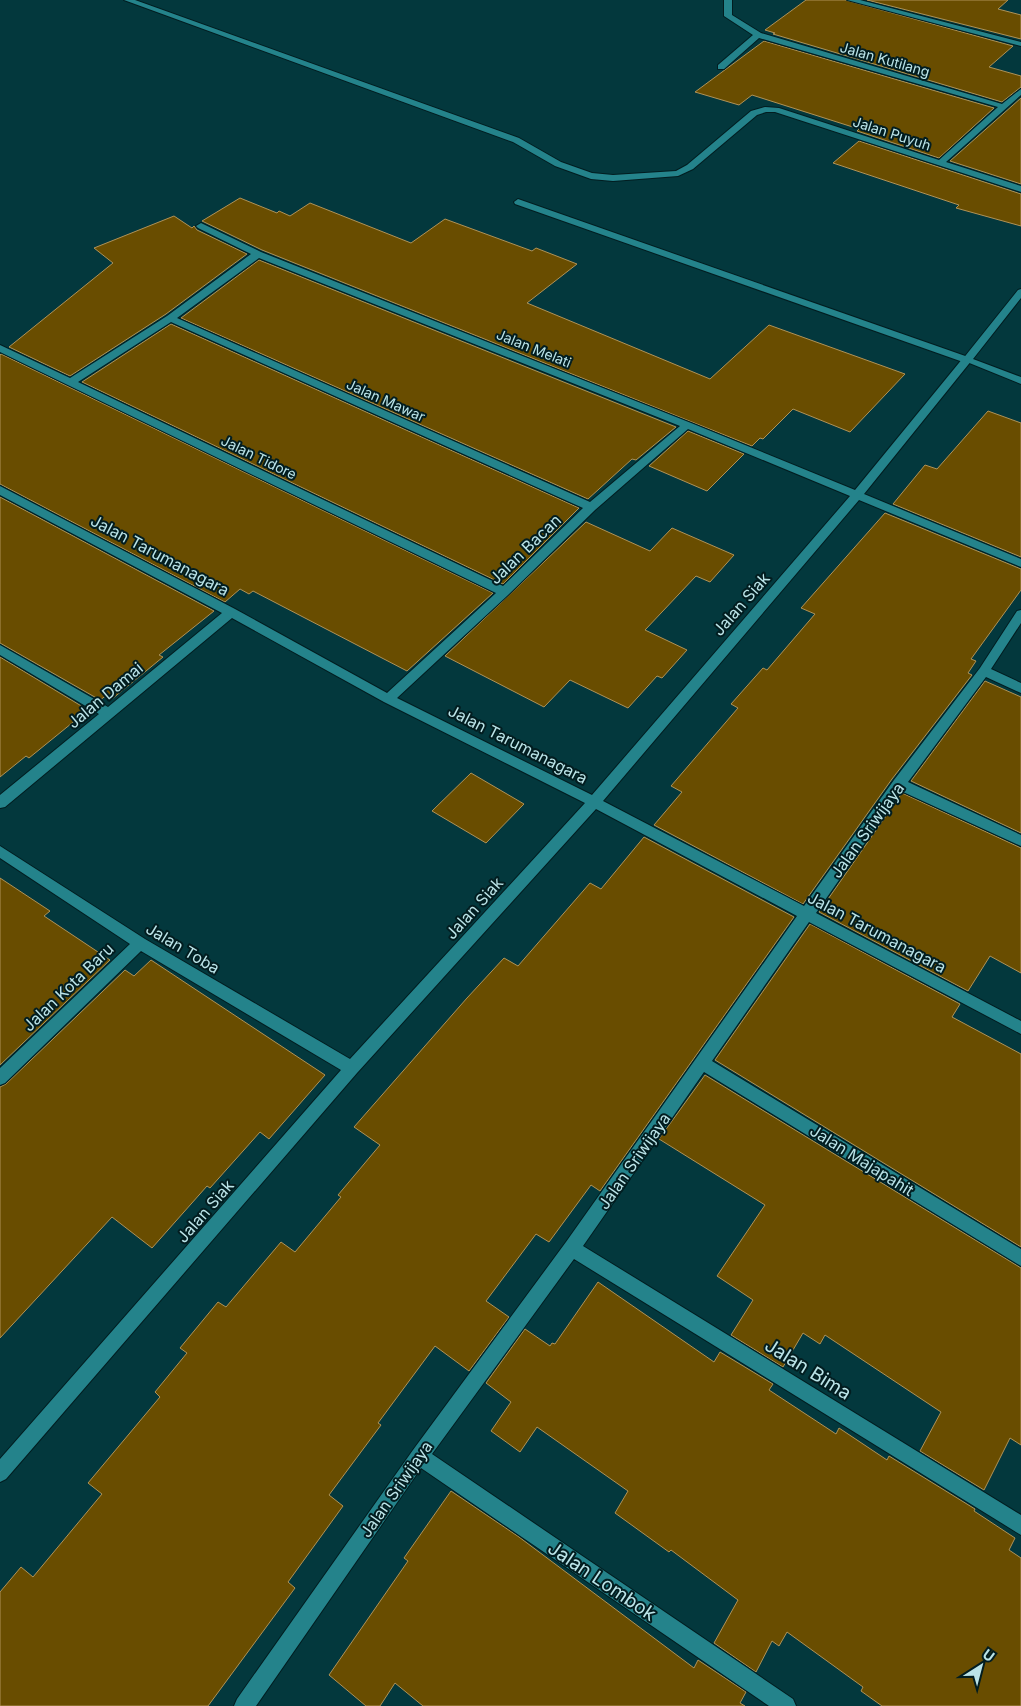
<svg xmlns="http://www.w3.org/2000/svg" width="1021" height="1706" font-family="Inter,sans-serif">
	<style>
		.building { fill: #694d00; stroke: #af9257 }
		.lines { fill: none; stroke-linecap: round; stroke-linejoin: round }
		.service-casing { stroke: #021d20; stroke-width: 2 }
		.minor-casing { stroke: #021d20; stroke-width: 2 }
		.tertiary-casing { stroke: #021d20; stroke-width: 2 }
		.service { fill: #24838b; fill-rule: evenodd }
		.minor { fill: #24838b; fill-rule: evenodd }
		.tertiary { fill: #24838b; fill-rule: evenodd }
		.labels { text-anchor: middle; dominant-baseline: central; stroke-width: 4; stroke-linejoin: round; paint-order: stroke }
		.far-street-label { font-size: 14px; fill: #bbe4e8; stroke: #021d20 }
		.street-label { font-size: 16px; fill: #bbe4e8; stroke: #021d20 }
		.near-street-label { font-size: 19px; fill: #bbe4e8; stroke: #021d20 }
	</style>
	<rect width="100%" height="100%" fill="#03383d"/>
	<g class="building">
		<path d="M806,0H845L1013,46L989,67L1021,76V87L1002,102L773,34L775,33L765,30Z"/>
		<path d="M867,0H1008L998,9L1021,15V39Z"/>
		<path d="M764,41L994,108L939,158L857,131L859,129L752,95L739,105L695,92Z"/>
		<path d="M1021,98V184L950,161Z"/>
		<path d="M859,141L1021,194V226L956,208L959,205L833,163Z"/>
		<path d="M240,198L277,213L279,211L290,216L310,203L411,243L445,219L532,251L536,248L577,264L527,303L710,379L769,325L905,374L850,432L793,409L763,439L760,438L752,446L262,250L202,221Z"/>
		<path d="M174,216L192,228L194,226L197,230L247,254L166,314L70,376L9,347L113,263L94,248Z"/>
		<path d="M259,260L676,427L636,460L632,459L588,499L181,318Z"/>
		<path d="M171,324L579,508L503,584L82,382Z"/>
		<path d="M0,355L1,354L493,593L407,671L253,591L249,594L240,589L225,602L0,484Z"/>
		<path d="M988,411L1021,423V557L893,504L925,465L937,469Z"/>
		<path d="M688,431L744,454L707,491L649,466Z"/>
		<path d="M0,497L214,611L159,655L163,657L112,699L107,695L100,700L0,643Z"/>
		<path d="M885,513L1021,569V590L971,659L976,661L968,673L972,675L892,779L803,904L654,825L682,792L671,786L738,708L731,704L763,668L767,670L815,614L801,608Z"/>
		<path d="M586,522L650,551L672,528L734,555L710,582L696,576L645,630L687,650L662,678L657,676L628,708L570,680L544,707L445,656Z"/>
		<path d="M0,657L88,710L29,758L26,756L0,777Z"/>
		<path d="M985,681L1021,697V833L911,781Z"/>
		<path d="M471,773L524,804L486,843L432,811Z"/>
		<path d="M902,793L1021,848V973L990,956L968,991L819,912Z"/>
		<path d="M644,837L794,917L600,1191L591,1185L549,1242L536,1234L486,1301L509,1317L469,1371L435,1346L378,1423L381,1425L329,1495L343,1506L288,1582L295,1588L208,1706H0V1592L21,1567L33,1577L102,1494L88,1483L160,1397L155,1392L187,1353L180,1348L218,1302L226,1307L281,1242L295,1252L341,1197L338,1195L380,1145L354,1127L467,998L504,958L518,966L590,883L601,889Z"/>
		<path d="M0,878L50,911L44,916L110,960L0,1065Z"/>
		<path d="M810,924L960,1004L952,1017L1021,1054V1247L715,1060Z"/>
		<path d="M151,960L325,1075L269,1139L260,1132L210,1188L207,1186L152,1248L112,1217L0,1338V1087L6,1084L125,970L134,976Z"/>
		<path d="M705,1075L1021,1268V1445L1010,1438L984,1490L920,1451L941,1412L825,1335L820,1344L803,1333L783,1367L731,1335L753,1300L717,1276L765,1205L659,1139Z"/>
		<path d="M598,1282L714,1362L720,1352L773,1384L769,1390L836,1434L839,1428L887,1460L889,1456L975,1509L974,1511L1015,1538L1009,1550L1021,1558V1706H882L861,1691L863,1687L787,1632L779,1646L772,1641L756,1672L714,1643L738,1600L671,1550L669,1552L615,1513L628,1491L537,1427L520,1452L491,1431L511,1402L486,1383L525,1329L550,1346L552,1343L555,1344Z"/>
		<path d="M451,1491L519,1537L694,1668L698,1660L746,1692L740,1703L745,1706H423L395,1683L380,1706H366L329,1675L408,1561L404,1558Z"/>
	</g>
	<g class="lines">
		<g class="service-casing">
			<path id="service" d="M518,199L971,358L972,360L967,363L963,362L515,204L514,202Z"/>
		</g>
		<g class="minor-casing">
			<g id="minor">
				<path d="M124,0H135L519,138L561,162L592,173L613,175L676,171L687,165L751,111L765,107L779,108L939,160L998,107L759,38L724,69H718V65L753,35L724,16V0H732V15L761,33L1002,104L1021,89V95L946,162L1021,186V192L775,112H766L757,115L693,169L678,176L613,181L591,179L555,166L513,142Z"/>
				<path d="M847,0H860L1021,42V46Z"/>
				<path d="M201,223L261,252L691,423L855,490L963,358L967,357L972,360L864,494L1021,559V567L859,500L603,801L804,906L894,780L980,668L1017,611L1021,610V623L991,669L1021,683V693L986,677L908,782L1021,835V846L901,791L816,913L1021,1021V1034L809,922L712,1061L1021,1249V1266L704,1072L583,1246L1021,1515V1535L574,1259L432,1454L793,1699L796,1706H769L421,1468L256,1706H234L237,1699L413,1450L566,1242L797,916L596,809L357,1073L6,1479L0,1482V1459L341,1070L141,951L5,1083L0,1085V1068L130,944L0,858V846L145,939L350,1059L585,803L384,702L232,618L5,807L0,808V795L99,714L0,655V645L108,707L222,613L0,495V486L235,609L387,693L496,593L0,352V345L70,378L167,316L251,254L198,228L196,226ZM259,258L680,426L590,502L177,318ZM171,322L583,508L503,586L78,382ZM688,429L850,496L592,795L397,698L508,595L595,510Z"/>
			</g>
		</g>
		<g class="tertiary-casing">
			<path id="tertiary" d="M1021,289V298L973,359L1021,377V384L962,360L1018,290Z"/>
		</g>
		<use href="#service" class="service"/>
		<use href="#minor" class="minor"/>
		<use href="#tertiary" class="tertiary"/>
	</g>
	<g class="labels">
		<g class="far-street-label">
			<text transform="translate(885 59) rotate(16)">Jalan Kutilang</text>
			<text transform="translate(892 133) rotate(18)">Jalan Puyuh</text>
			<text transform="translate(534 348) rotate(22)">Jalan Melati</text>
			<text transform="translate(386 400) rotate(24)">Jalan Mawar</text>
			<text transform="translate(259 457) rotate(26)">Jalan Tidore</text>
		</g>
		<g class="street-label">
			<text transform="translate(525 549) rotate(-44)">Jalan Bacan</text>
			<text transform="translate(160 555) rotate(28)">Jalan Tarumanagara</text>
			<text transform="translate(741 604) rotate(-49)">Jalan Siak</text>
			<text transform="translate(105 695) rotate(-40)">Jalan Damai</text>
			<text transform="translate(518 744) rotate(27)">Jalan Tarumanagara</text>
			<text transform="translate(867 830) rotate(-54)">Jalan Sriwijaya</text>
			<text transform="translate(474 908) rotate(-48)">Jalan Siak</text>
			<text transform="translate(877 932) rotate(28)">Jalan Tarumanagara</text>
			<text transform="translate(183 948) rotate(31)">Jalan Toba</text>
			<text transform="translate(68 987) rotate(-44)">Jalan Kota Baru</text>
			<text transform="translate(862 1160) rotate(32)">Jalan Majapahit</text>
			<text transform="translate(634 1161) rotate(-55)">Jalan Sriwijaya</text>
			<text transform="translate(205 1211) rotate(-49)">Jalan Siak</text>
			<text transform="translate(396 1489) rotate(-55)">Jalan Sriwijaya</text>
		</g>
		<g class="near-street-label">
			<text transform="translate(808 1369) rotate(32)">Jalan Bima</text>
			<text transform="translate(602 1581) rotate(34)">Jalan Lombok</text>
		</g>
	</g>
	<g transform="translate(981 1666) rotate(36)" stroke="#021d20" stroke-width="4" paint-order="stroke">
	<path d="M0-4L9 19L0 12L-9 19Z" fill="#bbe4e8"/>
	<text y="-8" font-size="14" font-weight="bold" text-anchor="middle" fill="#bbe4e8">U</text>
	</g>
</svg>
